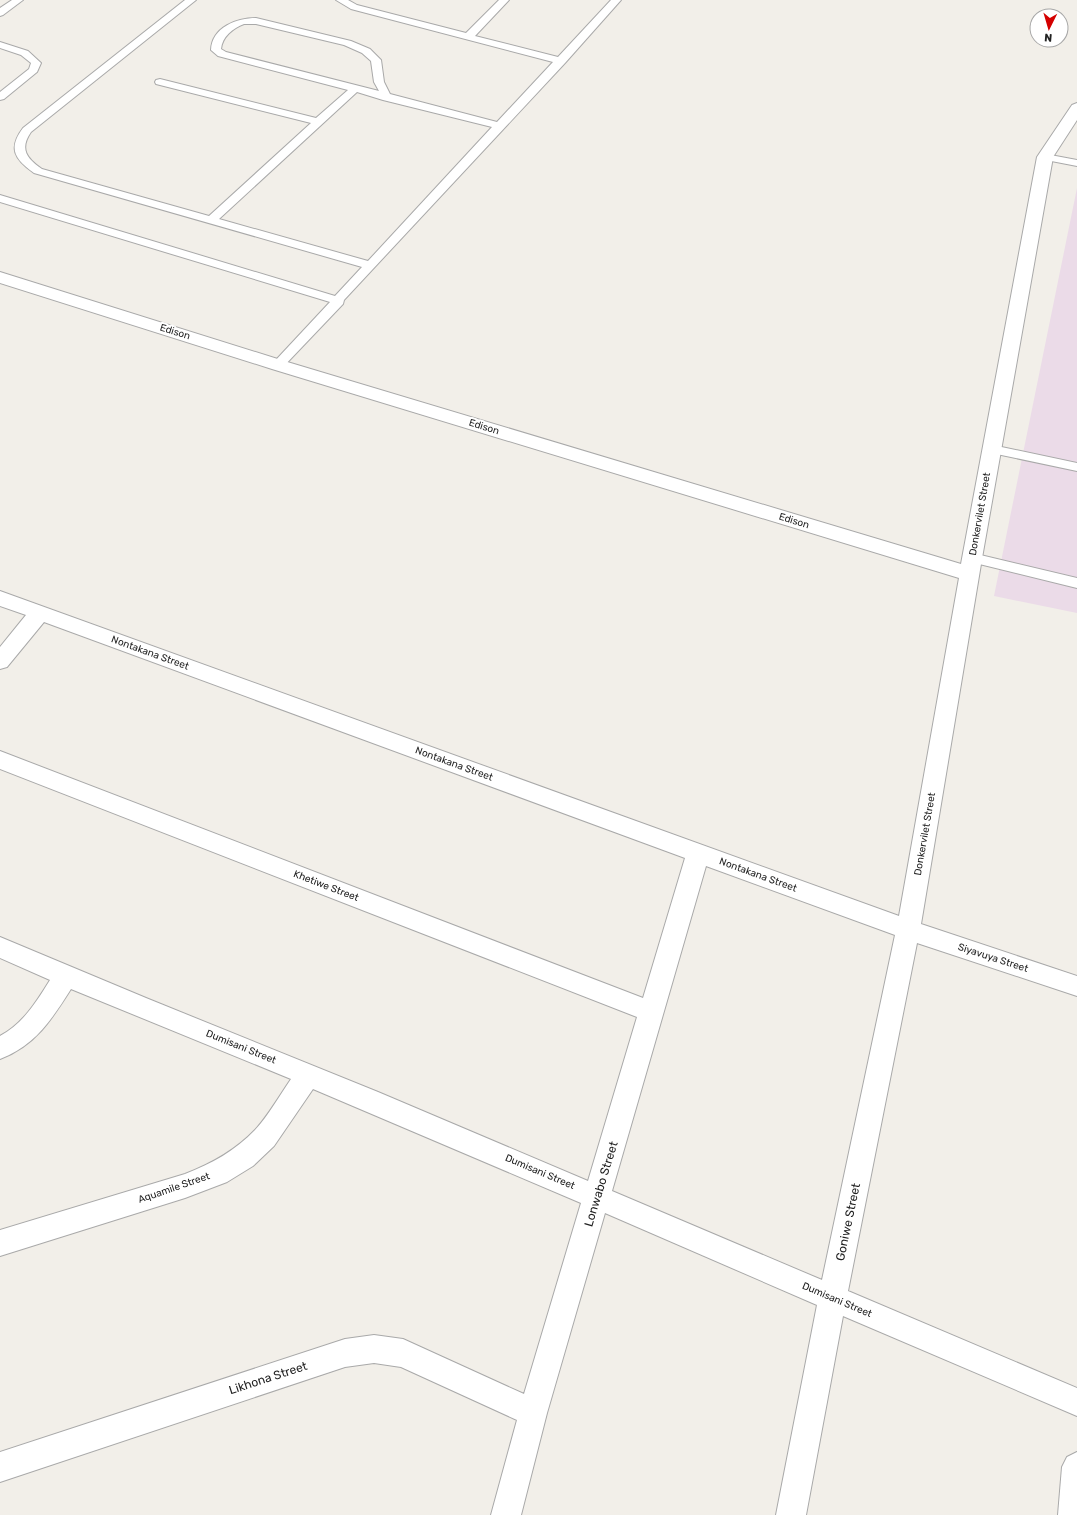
<svg xmlns="http://www.w3.org/2000/svg" width="1077" height="1515" font-family="Rubik,sans-serif">
	<style>
		.industrial { fill: #ebdbe8 }
		.lines { fill: none; stroke-linecap: round; stroke-linejoin: round }
		.lane-casing { stroke: #a9a9a9; stroke-width: 2 }
		.street-casing { stroke: #a9a9a9; stroke-width: 2 }
		.lane { fill: #fff; fill-rule: evenodd }
		.street { fill: #fff; fill-rule: evenodd }
		.labels { text-anchor: middle; dominant-baseline: central; stroke-width: 4; stroke-linejoin: round; paint-order: stroke }
		.street-label { font-size: 10px; fill: #222; stroke: #fff }
		.near-street-label { font-size: 12px; fill: #222; stroke: #fff }
	</style>
	<rect width="100%" height="100%" fill="#f2efe9"/>
	<path class="industrial" d="M1077,188V613L994,596Z"/>
	<g class="lines">
		<g class="lane-casing">
			<g id="lane">
				<path d="M12,0H23L3,15L0,16V8Z"/>
				<path d="M185,0H196L31,132C19,149 27,159 42,169L209,216L311,123L156,84L155,82L156,80L160,79L316,118L348,90L218,56L211,50C212,27 237,18 256,18L351,41L370,49L381,60L384,82L390,94L497,122L553,62L351,9L336,0H348L357,5L466,33L499,0H509L475,36L558,57L611,0H621L565,63L344,300L343,304L282,368H274L272,365L274,362L330,302L0,202V195L335,296L362,267L34,173C14,159 8,148 23,128ZM244,24H256L344,45L362,53L371,61L374,82L379,91L226,52L221,49C222,37 233,28 244,24ZM357,92L383,100L492,127L368,261L219,219Z"/>
				<path d="M0,42L28,51L41,63L37,72L4,99L0,100V92L29,69L31,63L21,55L0,48Z"/>
				<path d="M1045,154L1077,160V166L1041,159L1040,157Z"/>
				<path d="M992,445L1077,463V471L987,452L986,449L987,446Z"/>
				<path d="M972,553L1077,578V588L967,561L965,558L967,555Z"/>
			</g>
		</g>
		<g class="street-casing">
			<g id="street">
				<path d="M1077,103V120L1053,157L982,558L921,924L1077,976V996L917,943L848,1291L1077,1388V1416L843,1316L806,1515H776L817,1305L605,1213L547,1413L521,1515H491L517,1420L401,1367L374,1363L345,1367L0,1482V1452L345,1339L374,1335L403,1339L524,1394L581,1203L313,1089L274,1146L253,1166L227,1182L185,1198L0,1256V1230L185,1174C211,1164 235,1151 255,1130C268,1116 280,1095 291,1079L71,989C52,1019 35,1046 0,1059V1036C23,1024 37,1001 50,980L0,958V937L146,998L378,1092L588,1181L637,1017L0,769V751L643,998L685,858L44,622L7,667L0,669V647L26,615L0,606V591L899,916L959,578L272,369L0,283V272L284,361L961,564L1037,157L1072,105ZM706,866L895,935L822,1280L612,1191Z"/>
				<path d="M1077,1452V1515H1058L1062,1467L1067,1457Z"/>
			</g>
		</g>
		<use href="#lane" class="lane"/>
		<use href="#street" class="street"/>
	</g>
	<g class="labels">
		<g class="street-label">
			<text transform="translate(175 332) rotate(17)">Edison</text>
			<text transform="translate(484 427) rotate(17)">Edison</text>
			<text transform="translate(980 514) rotate(-80)">Donkervilet Street</text>
			<text transform="translate(794 521) rotate(17)">Edison</text>
			<text transform="translate(150 653) rotate(20)">Nontakana Street</text>
			<text transform="translate(454 764) rotate(20)">Nontakana Street</text>
			<text transform="translate(925 834) rotate(-80)">Donkervilet Street</text>
			<text transform="translate(758 875) rotate(20)">Nontakana Street</text>
			<text transform="translate(326 886) rotate(21)">Khetiwe Street</text>
			<text transform="translate(993 958) rotate(18)">Siyavuya Street</text>
			<text transform="translate(241 1047) rotate(22)">Dumisani Street</text>
			<text transform="translate(540 1172) rotate(23)">Dumisani Street</text>
			<text transform="translate(174 1188) rotate(-19)">Aquamile Street</text>
			<text transform="translate(837 1300) rotate(23)">Dumisani Street</text>
		</g>
		<g class="near-street-label">
			<text transform="translate(601 1184) rotate(-73)">Lonwabo Street</text>
			<text transform="translate(848 1222) rotate(-78)">Goniwe Street</text>
			<text transform="translate(268 1378) rotate(-18)">Likhona Street</text>
		</g>
	</g>
	<g transform="translate(1049 28) rotate(185)"><circle r="19" fill="#ffffff" stroke="#a7a7a7"/>
	<path d="M0-3L7 15L0 10L-7 15Z" fill="#d40000"/>
	<text y="-6" font-size="11" font-weight="bold" text-anchor="middle" fill="#222222">N</text>
	</g>
</svg>
